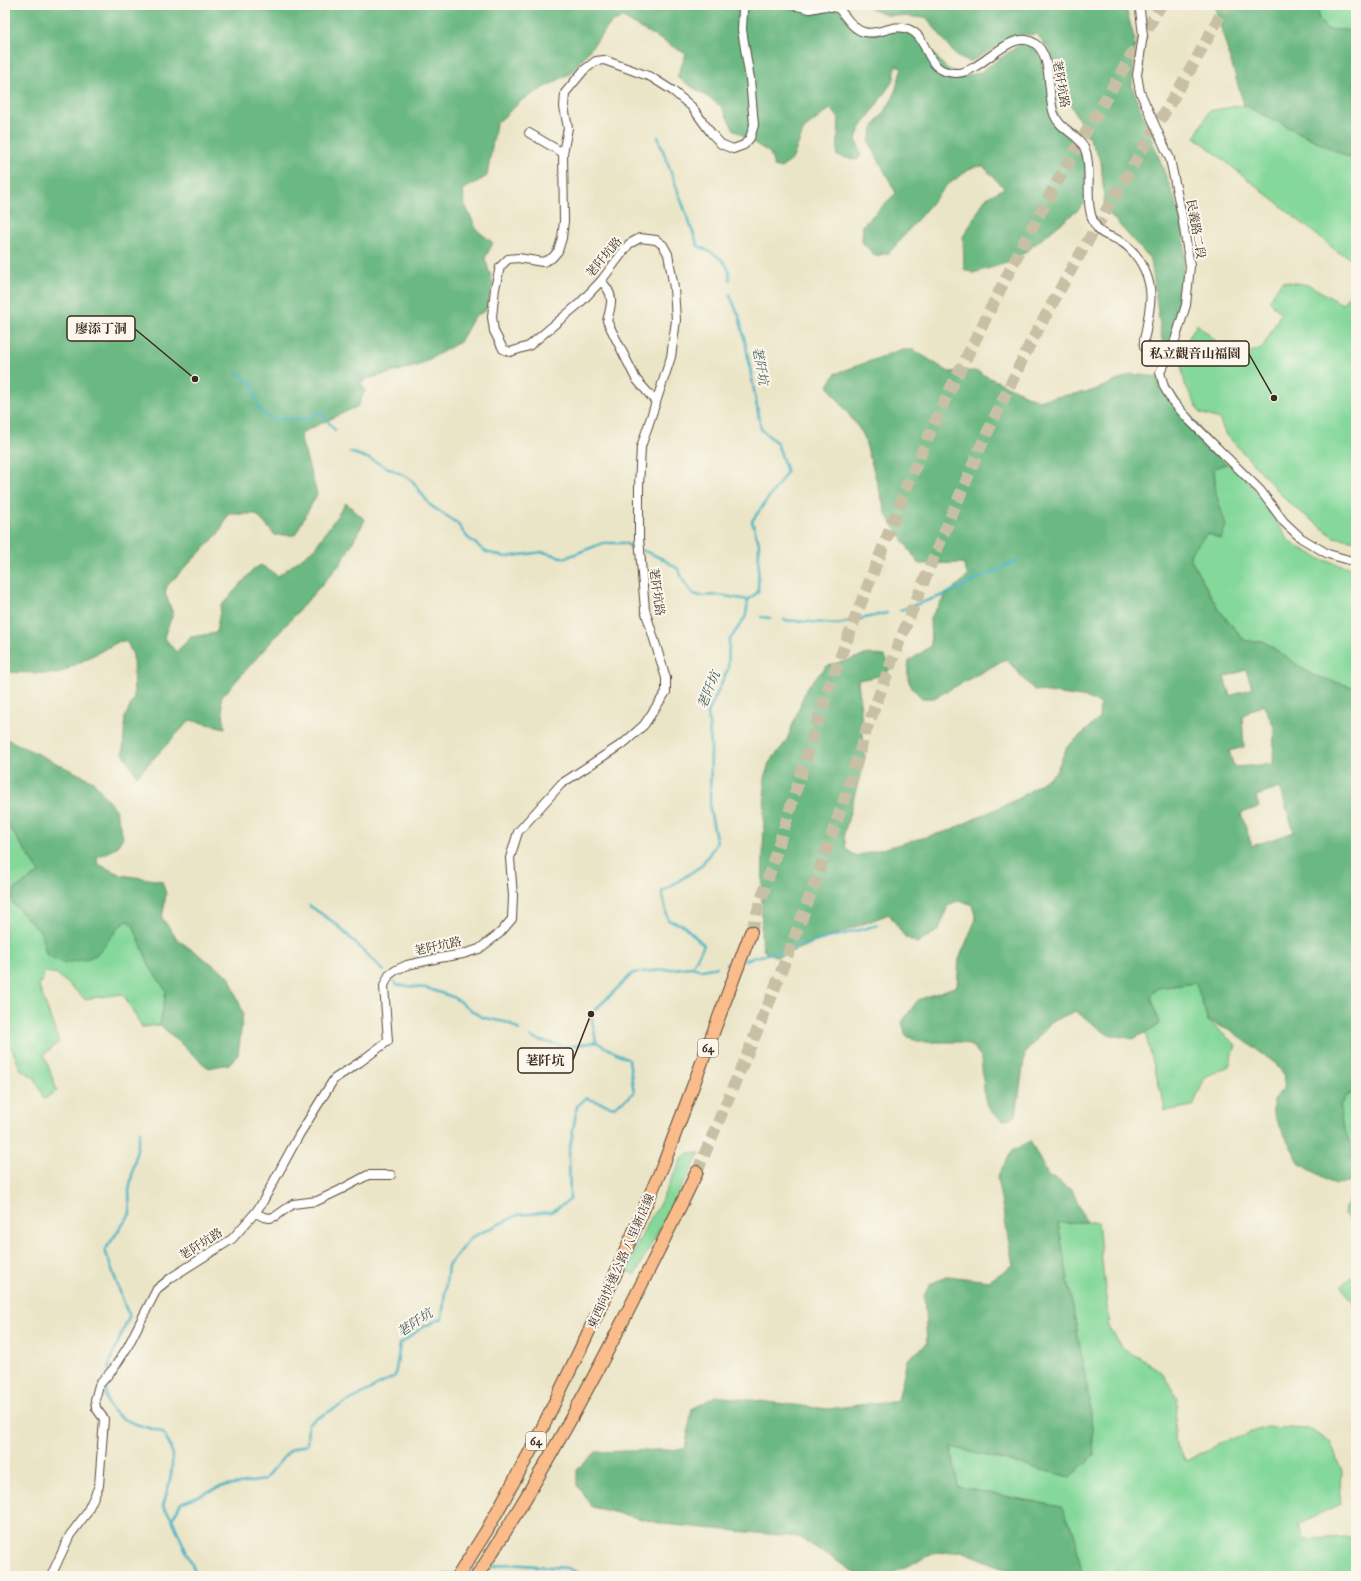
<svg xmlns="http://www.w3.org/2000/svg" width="1361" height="1581" font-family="'IM FELL Great Primer','Noto Serif TC',serif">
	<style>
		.green { fill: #83d89a; stroke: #5f815c }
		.forest { fill: #6ab882; stroke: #527150; fill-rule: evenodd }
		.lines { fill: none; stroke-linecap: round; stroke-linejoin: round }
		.stream { stroke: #45b2c2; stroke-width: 2.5 }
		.highway-tunnel { stroke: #c8c0a5; stroke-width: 12; stroke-dasharray: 12 6; stroke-linecap: butt }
		.minor-casing { stroke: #554637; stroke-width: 10 }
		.highway-casing { stroke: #554637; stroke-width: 14 }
		.minor { stroke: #fff; stroke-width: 8 }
		.highway { stroke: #f9bc8a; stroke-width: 12 }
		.labels { text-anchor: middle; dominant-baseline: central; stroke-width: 4; stroke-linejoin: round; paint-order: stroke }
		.shield { fill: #fbf7ec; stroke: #75685c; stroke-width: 1 }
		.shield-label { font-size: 11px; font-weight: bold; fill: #3b2a1e }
		.street-label { font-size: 12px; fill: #3b2a1e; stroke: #fbf7ec }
		.water-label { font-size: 13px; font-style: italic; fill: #3e5a57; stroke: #fbf7ec }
		.leader { fill: none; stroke: #3b2a1e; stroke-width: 1.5 }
		.callout-dot { fill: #3b2a1e; stroke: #fbf7ec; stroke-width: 1.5 }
		.callout { fill: #fbf7ec; stroke: #3b2a1e; stroke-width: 1.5 }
		.callout-label { font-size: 13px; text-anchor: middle; font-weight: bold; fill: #3b2a1e }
	</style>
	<rect width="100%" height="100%" fill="#fbf7ec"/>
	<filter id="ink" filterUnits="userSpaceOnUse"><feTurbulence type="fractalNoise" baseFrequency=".025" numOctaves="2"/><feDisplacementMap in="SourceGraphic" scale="8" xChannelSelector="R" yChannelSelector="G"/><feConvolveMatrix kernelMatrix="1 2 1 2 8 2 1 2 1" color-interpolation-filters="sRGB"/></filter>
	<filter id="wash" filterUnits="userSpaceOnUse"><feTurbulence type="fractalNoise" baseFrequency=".012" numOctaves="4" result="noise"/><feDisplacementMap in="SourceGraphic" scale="16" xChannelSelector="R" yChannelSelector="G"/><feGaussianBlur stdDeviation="0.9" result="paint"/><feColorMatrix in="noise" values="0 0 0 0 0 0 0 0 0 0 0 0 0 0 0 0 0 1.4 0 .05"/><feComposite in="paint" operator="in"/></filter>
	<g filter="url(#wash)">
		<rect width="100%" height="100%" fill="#ebe5c7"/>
		<g class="green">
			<path d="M1319,5H1356V31L1326,29L1318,17Z"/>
			<path d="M1244,105L1356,161V260L1338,252L1195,137L1209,111Z"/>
			<path d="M1282,281L1309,285L1342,304L1356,286V541L1334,537L1289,503L1225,433L1219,419L1200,413L1185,384L1179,354L1197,324L1222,347L1238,357L1263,347L1281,313L1269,301Z"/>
			<path d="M1226,464L1234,465L1258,494L1289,541L1320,559L1356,569V688L1312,675L1263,641H1245L1219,610L1191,560L1190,554L1207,532L1220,539L1214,468Z"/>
			<path d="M5,821L40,872L15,889L11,901L41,933L46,954L121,925L127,921L133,924L150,967L166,991L160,1025L142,1027L123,994L85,999L57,974L45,972L39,986L59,1042L44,1054L57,1091L44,1099L35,1078L21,1070L5,1033Z"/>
			<path d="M1196,983L1208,1021L1236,1045L1229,1066L1205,1077L1193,1106L1164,1111V1104L1145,1032L1160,1024L1151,996L1158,988Z"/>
			<path d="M1356,1091V1161C1352,1150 1337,1117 1340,1106C1342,1098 1350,1094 1356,1091Z"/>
			<path d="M689,1153H700L635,1275L626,1270L650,1217L657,1209L682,1158Z"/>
			<path d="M1356,1181V1227L1344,1214Z"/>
			<path d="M1058,1222H1098L1109,1327L1123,1348L1161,1371L1178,1399L1174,1440L1186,1461L1225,1441L1267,1427L1311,1429L1330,1442L1342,1471L1340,1504L1298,1524L1305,1539L1347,1537L1356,1541V1576H1085L1082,1573L1061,1507L958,1487L951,1447L1070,1477L1094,1455L1090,1405Z"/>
			<path d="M1356,1273V1308L1342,1286Z"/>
		</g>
		<g class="forest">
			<path d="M5,5H844L837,9L871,35L900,28L915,33L946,68L965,76L979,73L1025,41L1037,47L1059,121L1082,142L1093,191L1078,210L1014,261L973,273L964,269L963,237L985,199L1004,188L983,166L973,167L946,186L889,253L875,256L862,242L863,225L896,193L869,142L873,128L893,98L902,68L895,65L894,79L860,129L856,139L861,155L857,160L837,156L839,118L830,109L804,129L792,160L781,168L774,166L770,153L734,130L721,106L677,77L686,54L623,18L611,23L571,73L522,100L496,124L487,176L463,190L464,203L477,230L493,243L485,258L493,284L486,310L474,317L460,342L417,366L367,379L361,384L365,390L358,406L305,431L300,436L317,494L295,535H275L256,514H228L220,532L167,586L165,593L173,614L164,637L176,652L191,637L216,633L221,606L254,569L261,565L278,576L314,549L346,503L365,520L341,563L221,698L225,728L190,720L137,776L123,753L125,717L134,698L133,655L127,642L120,641L58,674L5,672Z"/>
			<path d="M864,5H1125L1135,41L1132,87L1181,216L1185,245L1179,337L1172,348L1162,341L1151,260L1105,209L1101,161L1066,96L1050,51L1037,34L1018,35L970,62L957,57L927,18L887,15Z"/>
			<path d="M1214,5H1319L1318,17L1326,29L1356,31V161L1244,105Z"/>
			<path d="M900,350H914L949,372L975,371L1037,400L1092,391L1132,374L1157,377L1168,385L1226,464L1214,468L1215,489L1226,526L1221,539L1207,533L1190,554L1191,560L1219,610L1245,641H1263L1312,675L1356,688V1091L1347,1095L1340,1106L1341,1119L1356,1161V1175L1349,1183L1335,1184L1300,1164L1273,1113V1099L1283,1089L1284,1075L1276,1064L1233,1032L1208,1021L1196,983L1158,988L1151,996L1160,1024L1133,1039L1107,1034L1075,1011L1051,1022L1025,1053L1016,1116L1003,1120L991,1112L985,1099L981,1058L974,1047L961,1042H920L906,1036L902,1022L918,1000L957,986L959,959L976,919L972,905L960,900L948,905L939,930L917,943L905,937L889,914L777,957L764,951L761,937L765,777L769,763L786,742L807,687L827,666L869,654L884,656L892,666L885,675L858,680L865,757L844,834L846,849L856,856L948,831L1020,798L1056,772L1067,747L1099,719L1100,704L1088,698L1034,690L1006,659L934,698H922C908,685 906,680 909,661L931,646L930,618L946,595L968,576L963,563L919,564L887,516L863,434L828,386L835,374ZM1246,670L1252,688L1230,696L1224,677ZM1263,704L1274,727L1273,764L1234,767L1229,751L1244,747L1242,716ZM1280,788L1294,832L1252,846L1241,813L1259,807L1256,796Z"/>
			<path d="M5,734L7,739L93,781L116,811L123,837L116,848L97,857L98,864L121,875L162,881L166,894L162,918L178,940L229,976L243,1013L238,1055L229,1064L208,1068L160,1025L166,991L150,967L133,925L128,921L121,925L96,955L84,960L63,963L46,954L41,933L11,901L15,889L40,872L5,821Z"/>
			<path d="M1030,1141L1048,1175L1072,1190L1086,1222L1058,1223L1090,1405L1094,1455L1070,1477L951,1447L958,1487L1061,1507L1074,1532L1082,1573L1085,1576H1015L1014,1572L962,1551L935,1553L886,1576L857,1574L799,1537L663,1524L592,1507L577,1485V1470L596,1452L685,1449L692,1409L716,1396L828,1409L898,1400L907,1360L927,1344L924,1296L930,1284L948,1276L989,1281L1013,1265L997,1177L1012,1151Z"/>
		</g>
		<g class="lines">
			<g class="stream">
				<path d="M658,137L698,246C714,254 730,259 730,280"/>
				<path d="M237,373L252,383L259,408L269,418L305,420L320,412L335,430"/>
				<path d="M350,452L370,459L411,479L430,505L457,523L467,537L486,552L505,557L543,552L565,558L603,543H624L637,549"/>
				<path d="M642,550L663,559L678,569L685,583L693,594L701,596L719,595L748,600"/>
				<path d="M900,610L941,596L1017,561"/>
				<path d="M761,617L770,618"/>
				<path d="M784,620L838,624L887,613"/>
				<path d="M310,906L336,924L384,971"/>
				<path d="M745,960L878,925"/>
				<path d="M727,964L733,963"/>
				<path d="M692,967L702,970L717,967"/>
				<path d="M394,981L397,985L426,988L453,997L481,1017L509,1023L519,1030"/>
				<path d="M531,1037L534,1039L566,1047L596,1042"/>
				<path d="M109,1371L110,1361L129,1317L105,1250L130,1214L129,1191L140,1132"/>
				<path d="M108,1379C107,1384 106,1390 106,1395C108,1422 143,1425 162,1432C165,1437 170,1443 171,1449C175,1469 168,1488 163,1506L172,1519"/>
				<path d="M487,1568L508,1564L567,1568L585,1576"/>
				<path d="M466,1571L477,1569"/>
				<path d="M197,1576L172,1519L181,1503L220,1487L264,1480L290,1450L307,1444L308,1423L395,1376L400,1344L421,1328L442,1318L448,1266L470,1238L518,1215L551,1212L570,1200L569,1154L577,1106L586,1098L614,1107L634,1093L629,1060L596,1042L591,1014L633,973L692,967L704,945L683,925L668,920L662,892L701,866L717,843L710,810L711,747L708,713L728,669L729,641L746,616L748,600L758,592L759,543L752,521L787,472L777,443L761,429L746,346L739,316L730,296V294"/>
				<path d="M438,1576L455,1573"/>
			</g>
		</g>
	</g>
	<g filter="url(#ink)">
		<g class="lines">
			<g class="highway-tunnel">
				<path d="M751,932L828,689L863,598L909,481L941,408L1023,244L1065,168L1161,5"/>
				<path d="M697,1172L771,998L805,910L842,806L866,731L894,655L935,554L981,446L1029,346L1073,266L1193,65L1226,5"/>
			</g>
			<g class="minor-casing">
				<g id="minor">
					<path d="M793,5L810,9L825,6L838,8C845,15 853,30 864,32C879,36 893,23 908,29C931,37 923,73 956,73C981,74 1010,27 1034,43C1053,54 1047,95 1054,114C1060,131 1081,134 1086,152C1093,175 1082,210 1098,229C1103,236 1111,236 1118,240C1134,248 1145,266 1149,283C1153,299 1148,315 1146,331C1145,335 1143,341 1144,346C1145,348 1147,351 1148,354L1171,353"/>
					<path d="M1137,5L1140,10L1143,35L1137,75L1140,92L1170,159L1182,216L1190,266L1186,305L1171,353L1160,372L1164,387L1173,402L1190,421L1260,490L1284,522L1301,538L1328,554L1356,562"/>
					<path d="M529,133L563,153"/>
					<path d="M601,281C615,295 612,303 607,321L636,379L656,402"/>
					<path d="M255,1213L264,1217L270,1218L276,1216L293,1204L317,1201L340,1190L368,1175H391"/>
					<path d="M51,1576L70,1535L86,1514L99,1486L104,1419L96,1408L95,1400L99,1385L114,1368L127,1348L157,1289L172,1277L232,1239L255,1213L262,1203L299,1135L334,1079L360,1062L388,1041L384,986L389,975L396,970L407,965L439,958L463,954L479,949L500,933L512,919L513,896L510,858L518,832L561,784L625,742L644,725L666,692V678L645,610L639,538V486L641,447L671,357L676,320L674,288L668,254L663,245L656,240L640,238L629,244L601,281L580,303L529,346L510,352L503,349L494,331L492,317L495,288L500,267L508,259L518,258L543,262L552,258L558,251L562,238L564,221L563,153L568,128L564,107L565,93L584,70L596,61L604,60L651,77L673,91L692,107L711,133L721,144L733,149L744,145L750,138L754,125L750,79L742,30L743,10L746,5"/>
				</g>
			</g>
			<g class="highway-casing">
				<g id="highway">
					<path d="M458,1576L487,1530L536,1441L604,1300L664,1163L751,932"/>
					<path d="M477,1576C561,1447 630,1310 697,1172"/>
				</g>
			</g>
			<use href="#minor" class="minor"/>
			<use href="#highway" class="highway"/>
		</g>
	</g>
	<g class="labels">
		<g class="shield">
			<rect x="698" y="1039" width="20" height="18" rx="3"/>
			<rect x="526" y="1432" width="20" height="18" rx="3"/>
		</g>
		<g class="shield-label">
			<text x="708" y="1048">64</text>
			<text x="536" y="1441">64</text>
		</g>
		<g class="street-label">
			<text transform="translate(1061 84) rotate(80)">荖阡坑路</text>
			<text transform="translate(1196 229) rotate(80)">民義路二段</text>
			<text transform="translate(604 257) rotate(-50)">荖阡坑路</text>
			<text transform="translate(657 592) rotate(82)">荖阡坑路</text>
			<text transform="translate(438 946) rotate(-12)">荖阡坑路</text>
			<text transform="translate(201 1244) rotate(-32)">荖阡坑路</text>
			<text transform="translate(621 1261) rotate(-66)">東西向快速公路 八里新店線</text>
		</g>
		<g class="water-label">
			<text transform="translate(760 366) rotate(80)">荖阡坑</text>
			<text transform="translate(709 690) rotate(-68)">荖阡坑</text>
			<text transform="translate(415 1323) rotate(-34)">荖阡坑</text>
		</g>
	</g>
	<path class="leader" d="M195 379L135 329M1274 398L1249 354M591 1014L573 1060"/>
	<g class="callout-dot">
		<circle cx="195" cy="379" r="4"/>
		<circle cx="1274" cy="398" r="4"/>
		<circle cx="591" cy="1014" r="4"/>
	</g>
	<g class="callout">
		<rect x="67" y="316" width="68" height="25" rx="4"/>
		<rect x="1142" y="341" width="107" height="25" rx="4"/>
		<rect x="518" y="1048" width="55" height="25" rx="4"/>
	</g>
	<g class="callout-label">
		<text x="101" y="333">廖添丁洞</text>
		<text x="1195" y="358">私立觀音山福園</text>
		<text x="545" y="1065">荖阡坑</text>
	</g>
	<rect width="1361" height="1581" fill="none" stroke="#fbf7ec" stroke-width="20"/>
</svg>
